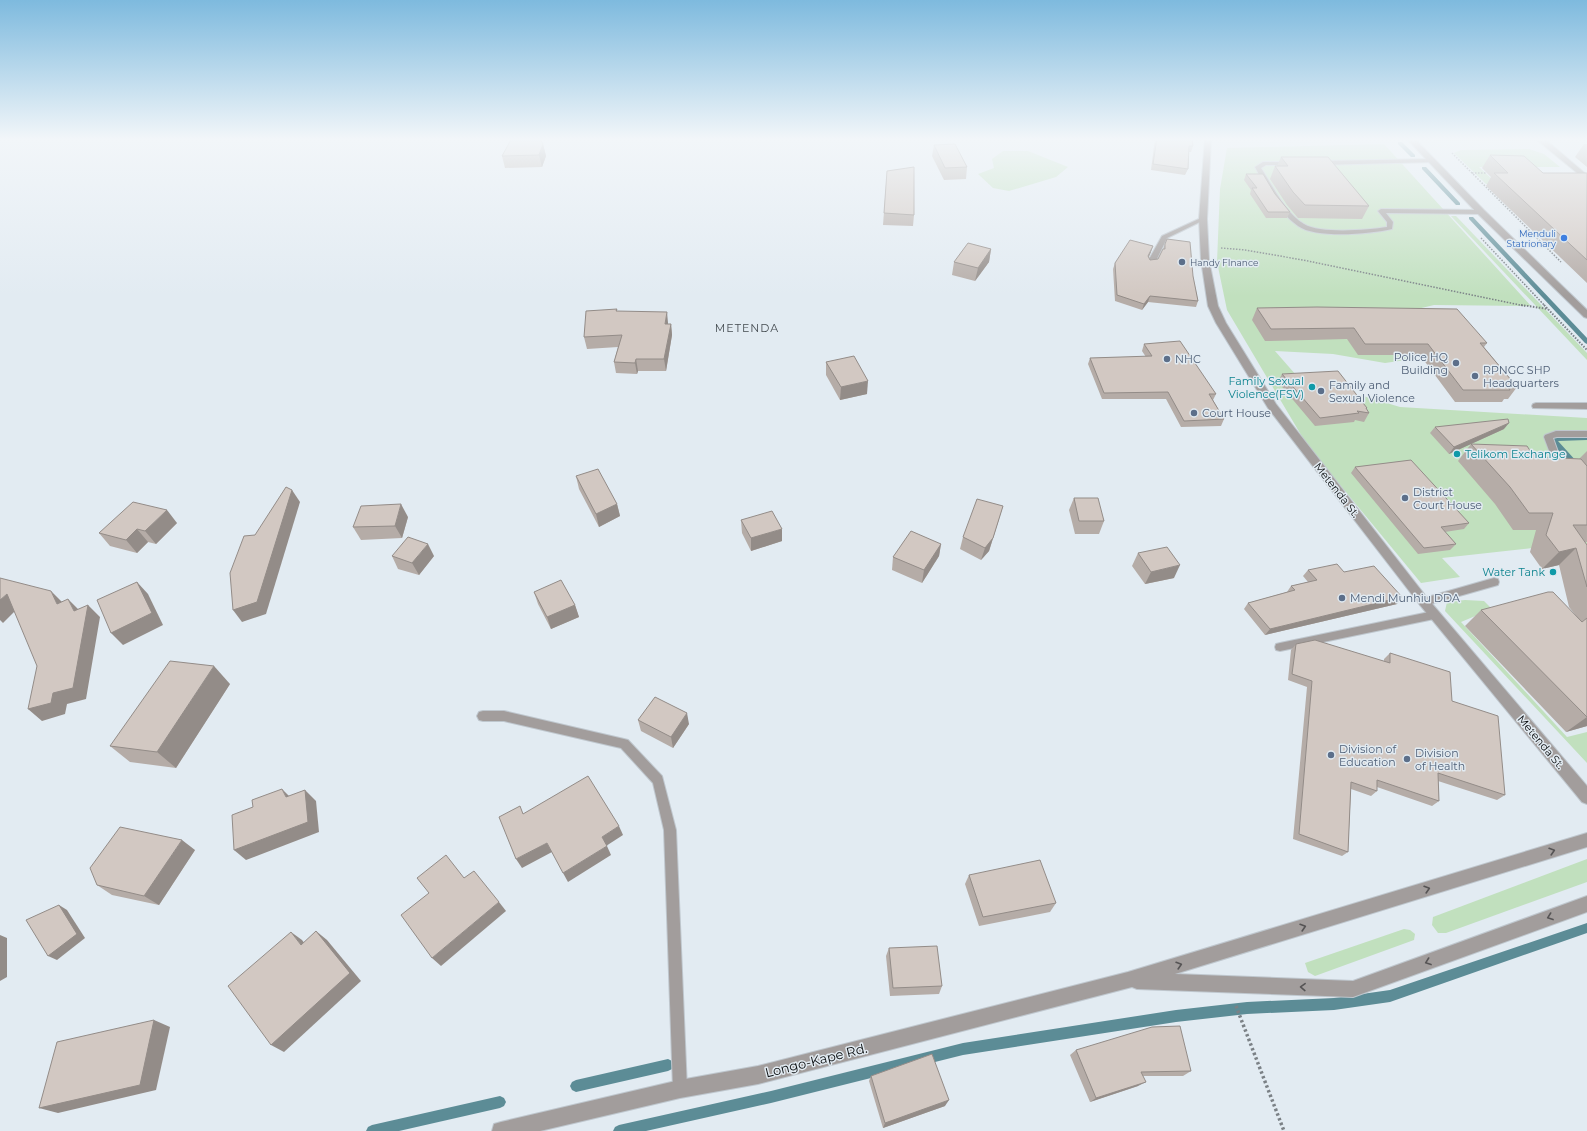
<svg xmlns="http://www.w3.org/2000/svg" width="1587" height="1131" font-family="Montserrat,sans-serif">
	<style>
		.green { fill: #c1e0be }
		.lines { fill: none; stroke-linecap: round; stroke-linejoin: round }
		.stream { fill: #5c8c96; fill-rule: evenodd }
		.lane-casing { stroke: #bfc7ce; stroke-width: 2 }
		.street-casing { stroke: #bfc7ce; stroke-width: 2 }
		.path-far2 { stroke: #7b8186; stroke-width: 1.5; stroke-dasharray: 1.5 1.5; stroke-linecap: butt }
		.path-far1 { stroke: #7b8186; stroke-width: 2; stroke-dasharray: 1.5 1.5; stroke-linecap: butt }
		.path { stroke: #7b8186; stroke-width: 3.5; stroke-dasharray: 2.5 2.5; stroke-linecap: butt }
		.lane { fill: #a29d9c; fill-rule: evenodd }
		.street { fill: #a29d9c; fill-rule: evenodd }
		.wall { fill: #b5aca7 }
		.shaded-wall { fill: #938c88 }
		.building { fill: #d2c8c2; stroke: #938c88 }
		.oneway { stroke: #565455 }
		.shop-dot { fill: #3f7fe0; stroke: #e2ebf2; stroke-width: 1.5 }
		.service-dot { fill: #5c6f8a; stroke: #e2ebf2; stroke-width: 1.5 }
		.culture-dot { fill: #0f9aa8; stroke: #e2ebf2; stroke-width: 1.5 }
		.labels { text-anchor: middle; dominant-baseline: central; stroke-width: 3; stroke-linejoin: round; paint-order: stroke }
		.far-shop-label { font-size: 9px; fill: #366cbe; stroke: #e2ebf2; text-anchor: end }
		.far-service-label { font-size: 9px; fill: #4e5e75; stroke: #e2ebf2; text-anchor: start }
		.far-quarter-label { font-size: 11px; letter-spacing: 1px; fill: #444b50; stroke: #e2ebf2 }
		.service-label { font-size: 11px; fill: #4e5e75; stroke: #e2ebf2; text-anchor: start }
		.culture-label { font-size: 11px; fill: #0d838f; stroke: #e2ebf2; text-anchor: end }
		.street-label { font-size: 11px; fill: #090c0e; stroke: #e2ebf2 }
		.near-street-label { font-size: 13px; fill: #090c0e; stroke: #e2ebf2 }
	</style>
	<rect width="100%" height="100%" fill="#e2ebf2"/>
	<g class="green">
		<path d="M1384,144L1531,306L1434,305L1413,310L1406,360L1385,363L1333,354L1275,351L1317,399L1360,395L1400,407L1587,418V550L1559,545L1442,558L1460,577L1421,583L1307,445L1227,310L1217,262L1220,189L1227,148Z"/>
		<path d="M1529,149L1544,154L1560,167H1479L1494,181L1543,184H1486L1454,153L1461,150Z"/>
		<path d="M1003,151H1028L1068,167L1056,177L1009,191L993,188L978,174L994,168L992,159Z"/>
		<path d="M1451,216H1456L1587,353V360Z"/>
		<path d="M1465,600L1484,601L1492,609L1461,622L1567,737L1587,732V763L1445,611L1447,602Z"/>
		<path d="M1587,859V882L1446,933H1438L1432,925L1433,917Z"/>
		<path d="M1404,929L1410,930L1415,934L1414,940L1315,976L1308,972L1305,963Z"/>
	</g>
	<g class="lines">
		<g class="stream">
			<path d="M1398,142H1402L1415,155V157H1411L1398,144Z"/>
			<path d="M1422,167H1426L1460,203V205H1456L1422,169Z"/>
			<path d="M1469,217H1473L1587,338V344L1585,343L1469,219Z"/>
			<path d="M1554,436H1587V440L1558,441L1577,462L1578,464L1577,466H1571L1552,443L1550,441Z"/>
			<path d="M1587,923V933L1390,1002L1334,1010L1247,1014L1176,1022L963,1055L771,1103L646,1131H613L615,1127L619,1125L771,1091L963,1043L1176,1010L1247,1002L1334,998L1390,990Z"/>
			<path d="M668,1059L672,1061L674,1065L672,1069L668,1071L576,1092L572,1090L570,1086L572,1082L576,1080Z"/>
			<path d="M500,1096L504,1098L506,1102L504,1106L500,1108L399,1131H366L368,1127L372,1125Z"/>
		</g>
		<g class="lane-casing">
			<g id="lane">
				<path d="M1432,159L1434,160V162L1320,165L1317,163L1320,161Z"/>
				<path d="M1263,162H1294V164L1292,165H1266L1261,168C1272,185 1286,214 1304,224C1320,234 1368,230 1387,227V222L1378,211L1381,209L1481,210L1484,212L1481,214L1386,213L1393,222L1392,229C1371,234 1316,239 1298,226C1279,213 1266,187 1255,167Z"/>
				<path d="M1201,218L1206,219L1167,238L1154,265H1148L1147,263L1162,236Z"/>
				<path d="M1536,403H1587V409L1533,408L1532,406L1533,404Z"/>
				<path d="M1556,431H1587V437H1557L1553,438L1558,452L1571,468L1569,470H1563L1550,453L1544,437L1545,435Z"/>
				<path d="M1494,578L1498,579L1499,582L1498,585L1424,606L1420,605L1419,602L1420,599L1424,598Z"/>
				<path d="M1434,611L1438,612L1439,615L1438,618L1434,619L1280,651L1276,650L1275,647L1276,644L1280,643Z"/>
				<path d="M483,711H504L624,739L628,740L662,776L676,830L687,1089L685,1094L680,1096L675,1094L673,1089L664,830L653,783L621,748L504,721H483L479,720L477,716L479,712Z"/>
			</g>
		</g>
		<g class="street-casing">
			<g id="street">
				<path d="M1205,138H1217L1211,140L1207,219L1209,260L1218,306L1226,323L1276,404L1428,599L1587,786V804L1582,802L1420,605L1268,408L1216,323L1208,306L1201,260L1199,219Z"/>
				<path d="M1406,138H1414L1484,210L1587,310V318L1584,317L1478,214Z"/>
				<path d="M1432,138H1561L1557,140H1546L1587,175V181L1537,140H1436Z"/>
				<path d="M1587,833V847L1175,974L1353,981L1587,896V912L1353,997L1137,989L1132,987L758,1084L680,1098L540,1131H492L494,1124L501,1122L680,1080L758,1066L1128,972Z"/>
			</g>
		</g>
		<g class="path-far2">
			<path d="M1452,153L1561,262"/>
			<path d="M1472,173H1487"/>
			<path d="M1481,238L1545,306"/>
			<path d="M1221,248L1245,250L1303,260L1525,306"/>
		</g>
		<g class="path-far1">
			<path d="M1521,305L1548,309"/>
			<path d="M1544,305L1587,350"/>
		</g>
		<path class="path" d="M1236,1006L1284,1131"/>
		<use href="#lane" class="lane"/>
		<use href="#street" class="street"/>
	</g>
	<g class="wall">
		<path d="M1155,138H1192L1193,146L1191,152H1189L1188,169L1185,175L1151,170Z"/>
		<path d="M543,144L546,156L542,167L505,168L502,156Z"/>
		<path d="M1584,144H1587V167L1575,157Z"/>
		<path d="M934,145L967,167L966,179L944,180L932,156Z"/>
		<path d="M1490,155L1543,173H1587V283L1486,186L1491,177L1482,168Z"/>
		<path d="M1281,157L1369,206L1362,219L1298,218L1287,205L1270,179L1275,166H1277Z"/>
		<path d="M887,171L914,215L913,226L883,225Z"/>
		<path d="M1246,174L1275,194L1290,212L1287,218H1266L1250,194L1251,190L1244,180Z"/>
		<path d="M1165,244L1193,276L1198,301L1196,307L1148,302L1142,310L1115,301L1113,269L1115,263L1151,252L1149,257L1150,260L1158,259L1163,249Z"/>
		<path d="M991,249L989,262L975,281L952,275L954,262Z"/>
		<path d="M1257,308L1487,343L1484,347L1517,387L1508,399H1504L1502,402H1455L1420,355H1358L1347,339L1265,341L1252,320Z"/>
		<path d="M617,309V311L668,324H671L672,335L666,371H638L637,374L616,373L614,362L618,347L587,349L584,337Z"/>
		<path d="M1144,344L1216,394L1213,400L1224,419L1221,426L1181,427L1166,399H1102L1088,364L1090,358L1146,357L1142,351Z"/>
		<path d="M826,362L867,394L840,400L826,375Z"/>
		<path d="M1282,374L1367,408L1366,409L1369,413L1364,422L1355,420L1354,422L1315,426L1278,382Z"/>
		<path d="M1435,427L1504,429L1449,454L1430,433Z"/>
		<path d="M1471,444L1531,452L1539,457L1579,459L1587,451V542H1585L1587,545V726L1566,732L1465,626L1481,610L1577,617L1569,607L1559,565L1542,569L1530,552L1536,530H1513L1495,504L1458,461Z"/>
		<path d="M1355,467L1469,523L1464,529L1445,532L1456,544L1450,550L1418,554L1351,473Z"/>
		<path d="M576,476L617,504L620,516L599,527L579,489Z"/>
		<path d="M1074,498L1104,521L1099,534H1075L1069,510Z"/>
		<path d="M408,517L402,538L361,540L353,527Z"/>
		<path d="M999,519L989,551L981,560L960,549L963,537Z"/>
		<path d="M741,520L782,541L751,551L742,533Z"/>
		<path d="M177,523L156,544L148,542L137,553L110,546L99,533Z"/>
		<path d="M941,544L939,556L922,583L892,570L893,557Z"/>
		<path d="M1138,553L1174,578L1145,584L1132,566Z"/>
		<path d="M392,556H434L419,575L398,569Z"/>
		<path d="M1308,570L1344,572L1397,604L1265,635L1244,609L1248,603L1287,592L1291,586L1308,582L1303,576Z"/>
		<path d="M534,592L575,605L579,617L551,629L538,604Z"/>
		<path d="M1296,644L1384,661V659L1390,653L1452,701L1505,795L1497,800L1438,781L1439,801L1432,806L1377,787V791L1371,796L1351,789L1348,852L1342,856L1293,839L1307,687L1288,680L1291,650Z"/>
		<path d="M230,684L176,768L130,762L110,746Z"/>
		<path d="M638,720L689,724L673,748L641,731Z"/>
		<path d="M195,850L159,905L112,895L97,885Z"/>
		<path d="M969,875L1056,903L1050,912L979,926L965,884Z"/>
		<path d="M889,948L942,986L939,994L890,996L886,956Z"/>
		<path d="M1076,1050L1191,1071L1183,1076H1143L1138,1086L1090,1102L1070,1055Z"/>
		<path d="M871,1076L945,1106L883,1128L869,1081Z"/>
	</g>
	<g class="shaded-wall">
		<path d="M543,144L546,156L542,167L539,155Z"/>
		<path d="M1153,246L1151,252L1146,262L1148,256Z"/>
		<path d="M991,249L989,262L975,281L978,268Z"/>
		<path d="M1150,296L1148,302L1142,310L1144,304Z"/>
		<path d="M667,312L668,323L667,335L665,324Z"/>
		<path d="M671,324L672,335L666,371L664,359Z"/>
		<path d="M636,359L638,371L637,374L635,363Z"/>
		<path d="M868,381L867,394L840,400L841,387Z"/>
		<path d="M1509,423L1504,429L1449,454L1454,447Z"/>
		<path d="M292,490L300,502L266,614L242,622L233,610Z"/>
		<path d="M401,504L408,517L402,538L395,526Z"/>
		<path d="M617,504L620,516L599,527L596,514Z"/>
		<path d="M1003,506L989,551L981,560L985,548Z"/>
		<path d="M167,510L177,523L156,544L145,531Z"/>
		<path d="M137,529L148,542L137,553L126,540Z"/>
		<path d="M782,529V541L751,551V538Z"/>
		<path d="M428,544L434,556L419,575L412,563Z"/>
		<path d="M941,544L939,556L922,583L924,570Z"/>
		<path d="M1576,548L1559,565L1542,569L1559,552Z"/>
		<path d="M1180,565L1174,578L1145,584L1151,572Z"/>
		<path d="M137,582L148,594L163,625L123,645L111,633Z"/>
		<path d="M51,591L64,604H57Z"/>
		<path d="M7,594L20,606L3,623L0,620V600Z"/>
		<path d="M1402,597L1397,604L1265,635L1270,629Z"/>
		<path d="M68,599L80,611L88,605L100,617L86,699L67,704L65,714L42,721L28,709L53,693L74,611Z"/>
		<path d="M575,605L579,617L551,629L547,617Z"/>
		<path d="M214,666L230,684L176,768L157,752Z"/>
		<path d="M687,713L689,724L673,748L671,737Z"/>
		<path d="M1587,717V726L1566,732Z"/>
		<path d="M282,789L293,800L286,797Z"/>
		<path d="M305,790L316,801L319,832L246,860L234,850Z"/>
		<path d="M619,826L623,835L606,846L602,837Z"/>
		<path d="M182,840L195,850L159,905L144,896Z"/>
		<path d="M547,843L552,852L522,868L516,859Z"/>
		<path d="M607,846L611,855L568,882L563,873Z"/>
		<path d="M499,902L506,911L441,966L432,958Z"/>
		<path d="M59,905L67,910L85,938L57,960L48,956Z"/>
		<path d="M316,931L327,940L361,981L284,1052L271,1045Z"/>
		<path d="M291,932L302,940L312,953L301,945Z"/>
		<path d="M0,935L7,938V977L0,981Z"/>
		<path d="M154,1020L170,1027L156,1090L58,1113L39,1108Z"/>
		<path d="M1146,1082L1138,1086L1090,1102L1096,1098Z"/>
		<path d="M949,1100L945,1106L883,1128L885,1123Z"/>
	</g>
	<g class="building">
		<path d="M512,138H540L543,144L539,155L502,156Z"/>
		<path d="M1157,138H1192L1193,146H1189L1188,169L1153,164Z"/>
		<path d="M955,144L967,167L945,168L934,145Z"/>
		<path d="M1490,155L1524,156L1543,173H1587V260L1494,173H1508Z"/>
		<path d="M1281,157H1328L1369,206L1305,205L1293,192L1275,166H1288Z"/>
		<path d="M914,167V215L884,213L887,171Z"/>
		<path d="M1246,174H1263L1275,194L1290,212H1268L1252,188H1257Z"/>
		<path d="M1167,239L1190,242L1193,276L1198,301L1150,296L1144,304L1117,295L1115,263L1130,240L1153,246L1148,256L1150,260L1158,259L1163,249H1165V244Z"/>
		<path d="M968,243L991,249L978,268L954,262Z"/>
		<path d="M1317,307L1457,309L1487,343H1480L1517,387H1508L1510,390H1463L1428,344H1365L1354,328L1271,329L1257,308Z"/>
		<path d="M617,309L616,311L667,312L665,324H671L664,359H636L635,363L614,362L622,335L584,337L586,311Z"/>
		<path d="M1180,341L1216,394H1209L1224,419L1184,421L1168,392L1104,393L1090,358L1152,356L1144,344Z"/>
		<path d="M854,356L868,381L841,387L826,362Z"/>
		<path d="M1338,371L1367,408H1366L1369,413L1357,411L1359,413L1320,418L1282,374Z"/>
		<path d="M1508,419L1509,423L1454,447L1435,427Z"/>
		<path d="M1471,444L1527,446L1531,452L1539,457L1581,459L1587,466V525H1573L1587,545V587L1576,548L1559,552L1546,535L1553,513H1529L1510,487Z"/>
		<path d="M1411,460L1469,523L1441,527L1456,544L1424,548L1355,467Z"/>
		<path d="M598,469L617,504L596,514L576,476Z"/>
		<path d="M286,487L292,490L257,602L233,610L230,573L244,536L255,535Z"/>
		<path d="M1074,498H1098L1104,521H1079Z"/>
		<path d="M977,499L1003,506L993,538L985,548L963,537Z"/>
		<path d="M133,502L167,510L145,531L137,529L126,540L99,533Z"/>
		<path d="M401,504L395,526L353,527L361,506Z"/>
		<path d="M772,511L782,529L751,538L741,520Z"/>
		<path d="M911,531L941,544L924,570L893,557Z"/>
		<path d="M408,537L428,544L412,563L392,556Z"/>
		<path d="M1167,547L1180,565L1151,572L1138,553Z"/>
		<path d="M1337,564L1344,572L1374,566L1402,597L1270,629L1248,603L1295,590L1291,586L1317,580L1308,570Z"/>
		<path d="M0,578L51,591L57,604L68,599L74,611L88,605L73,688L53,693L51,703L28,709L37,666L7,594L0,600Z"/>
		<path d="M561,580L575,605L547,617L534,592Z"/>
		<path d="M137,582L152,613L111,633L97,600Z"/>
		<path d="M1548,592H1553L1582,622L1587,618V717L1481,610Z"/>
		<path d="M1315,640L1390,663V653L1450,672L1452,701L1498,716L1505,795L1438,773L1439,801L1377,780V791L1351,782L1348,852L1299,834L1312,681L1292,674L1296,644Z"/>
		<path d="M170,661L214,666L157,752L110,746Z"/>
		<path d="M655,697L687,713L671,737L638,720Z"/>
		<path d="M588,776L619,826L602,837L607,846L563,873L547,843L516,859L499,817L520,806L523,814Z"/>
		<path d="M282,789L286,797L305,790L308,822L234,850L232,815L253,807L252,800Z"/>
		<path d="M120,827L182,840L144,896L97,885L90,868Z"/>
		<path d="M446,855L464,878L474,871L499,902L432,958L401,915L429,893L417,878Z"/>
		<path d="M1040,860L1056,903L983,917L969,875Z"/>
		<path d="M59,905L77,934L48,956L26,920Z"/>
		<path d="M316,931L350,973L271,1045L228,986L291,932L301,945Z"/>
		<path d="M937,946L942,986L893,988L889,948Z"/>
		<path d="M154,1020L140,1085L39,1108L57,1042Z"/>
		<path d="M1180,1026L1191,1071L1141,1072L1146,1082L1096,1098L1076,1050L1152,1027Z"/>
		<path d="M932,1054L949,1100L885,1123L871,1076Z"/>
	</g>
	<defs><path id="oneway-chevron" d="M-2-3.5L2.5 0L-2 3.5" fill="none" stroke-width="1.6" stroke-linecap="round" stroke-linejoin="round"/></defs>
	<g class="oneway">
		<use href="#oneway-chevron" transform="translate(1552 851) rotate(-17)"/>
		<use href="#oneway-chevron" transform="translate(1427 889) rotate(-17)"/>
		<use href="#oneway-chevron" transform="translate(1550 917) rotate(160)"/>
		<use href="#oneway-chevron" transform="translate(1303 927) rotate(-17)"/>
		<use href="#oneway-chevron" transform="translate(1428 962) rotate(160)"/>
		<use href="#oneway-chevron" transform="translate(1179 965) rotate(-17)"/>
		<use href="#oneway-chevron" transform="translate(1303 987) rotate(-178)"/>
	</g>
	<linearGradient id="sky" x2="0" y2="1"><stop stop-color="#7ebade"/><stop offset="0.47" stop-color="#f2f6f9"/><stop offset="1" stop-color="#f2f6f9" stop-opacity="0"/></linearGradient>
	<rect width="1587" height="296" fill="url(#sky)"/>
	<circle class="shop-dot" cx="1564" cy="238" r="4"/>
	<g class="service-dot">
		<circle cx="1182" cy="262" r="4"/>
		<circle cx="1167" cy="359" r="4"/>
		<circle cx="1456" cy="363" r="4"/>
		<circle cx="1475" cy="376" r="4"/>
		<circle cx="1321" cy="391" r="4"/>
		<circle cx="1194" cy="413" r="4"/>
		<circle cx="1405" cy="498" r="4"/>
		<circle cx="1342" cy="598" r="4"/>
		<circle cx="1331" cy="755" r="4"/>
		<circle cx="1407" cy="759" r="4"/>
	</g>
	<g class="culture-dot">
		<circle cx="1312" cy="387" r="4"/>
		<circle cx="1457" cy="454" r="4"/>
		<circle cx="1553" cy="572" r="4"/>
	</g>
	<g class="labels">
		<g class="far-shop-label">
			<text x="1556" y="233">Menduli<tspan x="1556" dy="10">Statrionary</tspan></text>
		</g>
		<g class="far-service-label">
			<text x="1190" y="262">Handy FInance</text>
		</g>
		<g class="far-quarter-label">
			<text x="747" y="328">METENDA</text>
		</g>
		<g class="service-label">
			<text x="1448" y="357" text-anchor="end">Police HQ<tspan x="1448" dy="13">Building</tspan></text>
			<text x="1175" y="359">NHC</text>
			<text x="1483" y="370">RPNGC SHP<tspan x="1483" dy="13">Headquarters</tspan></text>
			<text x="1329" y="385">Family and<tspan x="1329" dy="13">Sexual Violence</tspan></text>
			<text x="1202" y="413">Court House</text>
			<text x="1413" y="492">District<tspan x="1413" dy="13">Court House</tspan></text>
			<text x="1350" y="598">Mendi Munhiu DDA</text>
			<text x="1339" y="749">Division of<tspan x="1339" dy="13">Education</tspan></text>
			<text x="1415" y="753">Division<tspan x="1415" dy="13">of Health</tspan></text>
		</g>
		<g class="culture-label">
			<text x="1304" y="381">Family Sexual<tspan x="1304" dy="13">Violence(FSV)</tspan></text>
			<text x="1465" y="454" text-anchor="start">Telikom Exchange</text>
			<text x="1545" y="572">Water Tank</text>
		</g>
		<g class="street-label">
			<text transform="translate(1337 490) rotate(52)">Metenda St.</text>
			<text transform="translate(1541 742) rotate(50)">Metenda St.</text>
		</g>
		<g class="near-street-label">
			<text transform="translate(816 1060) rotate(-14)">Longo-Kape Rd.</text>
		</g>
	</g>
</svg>
